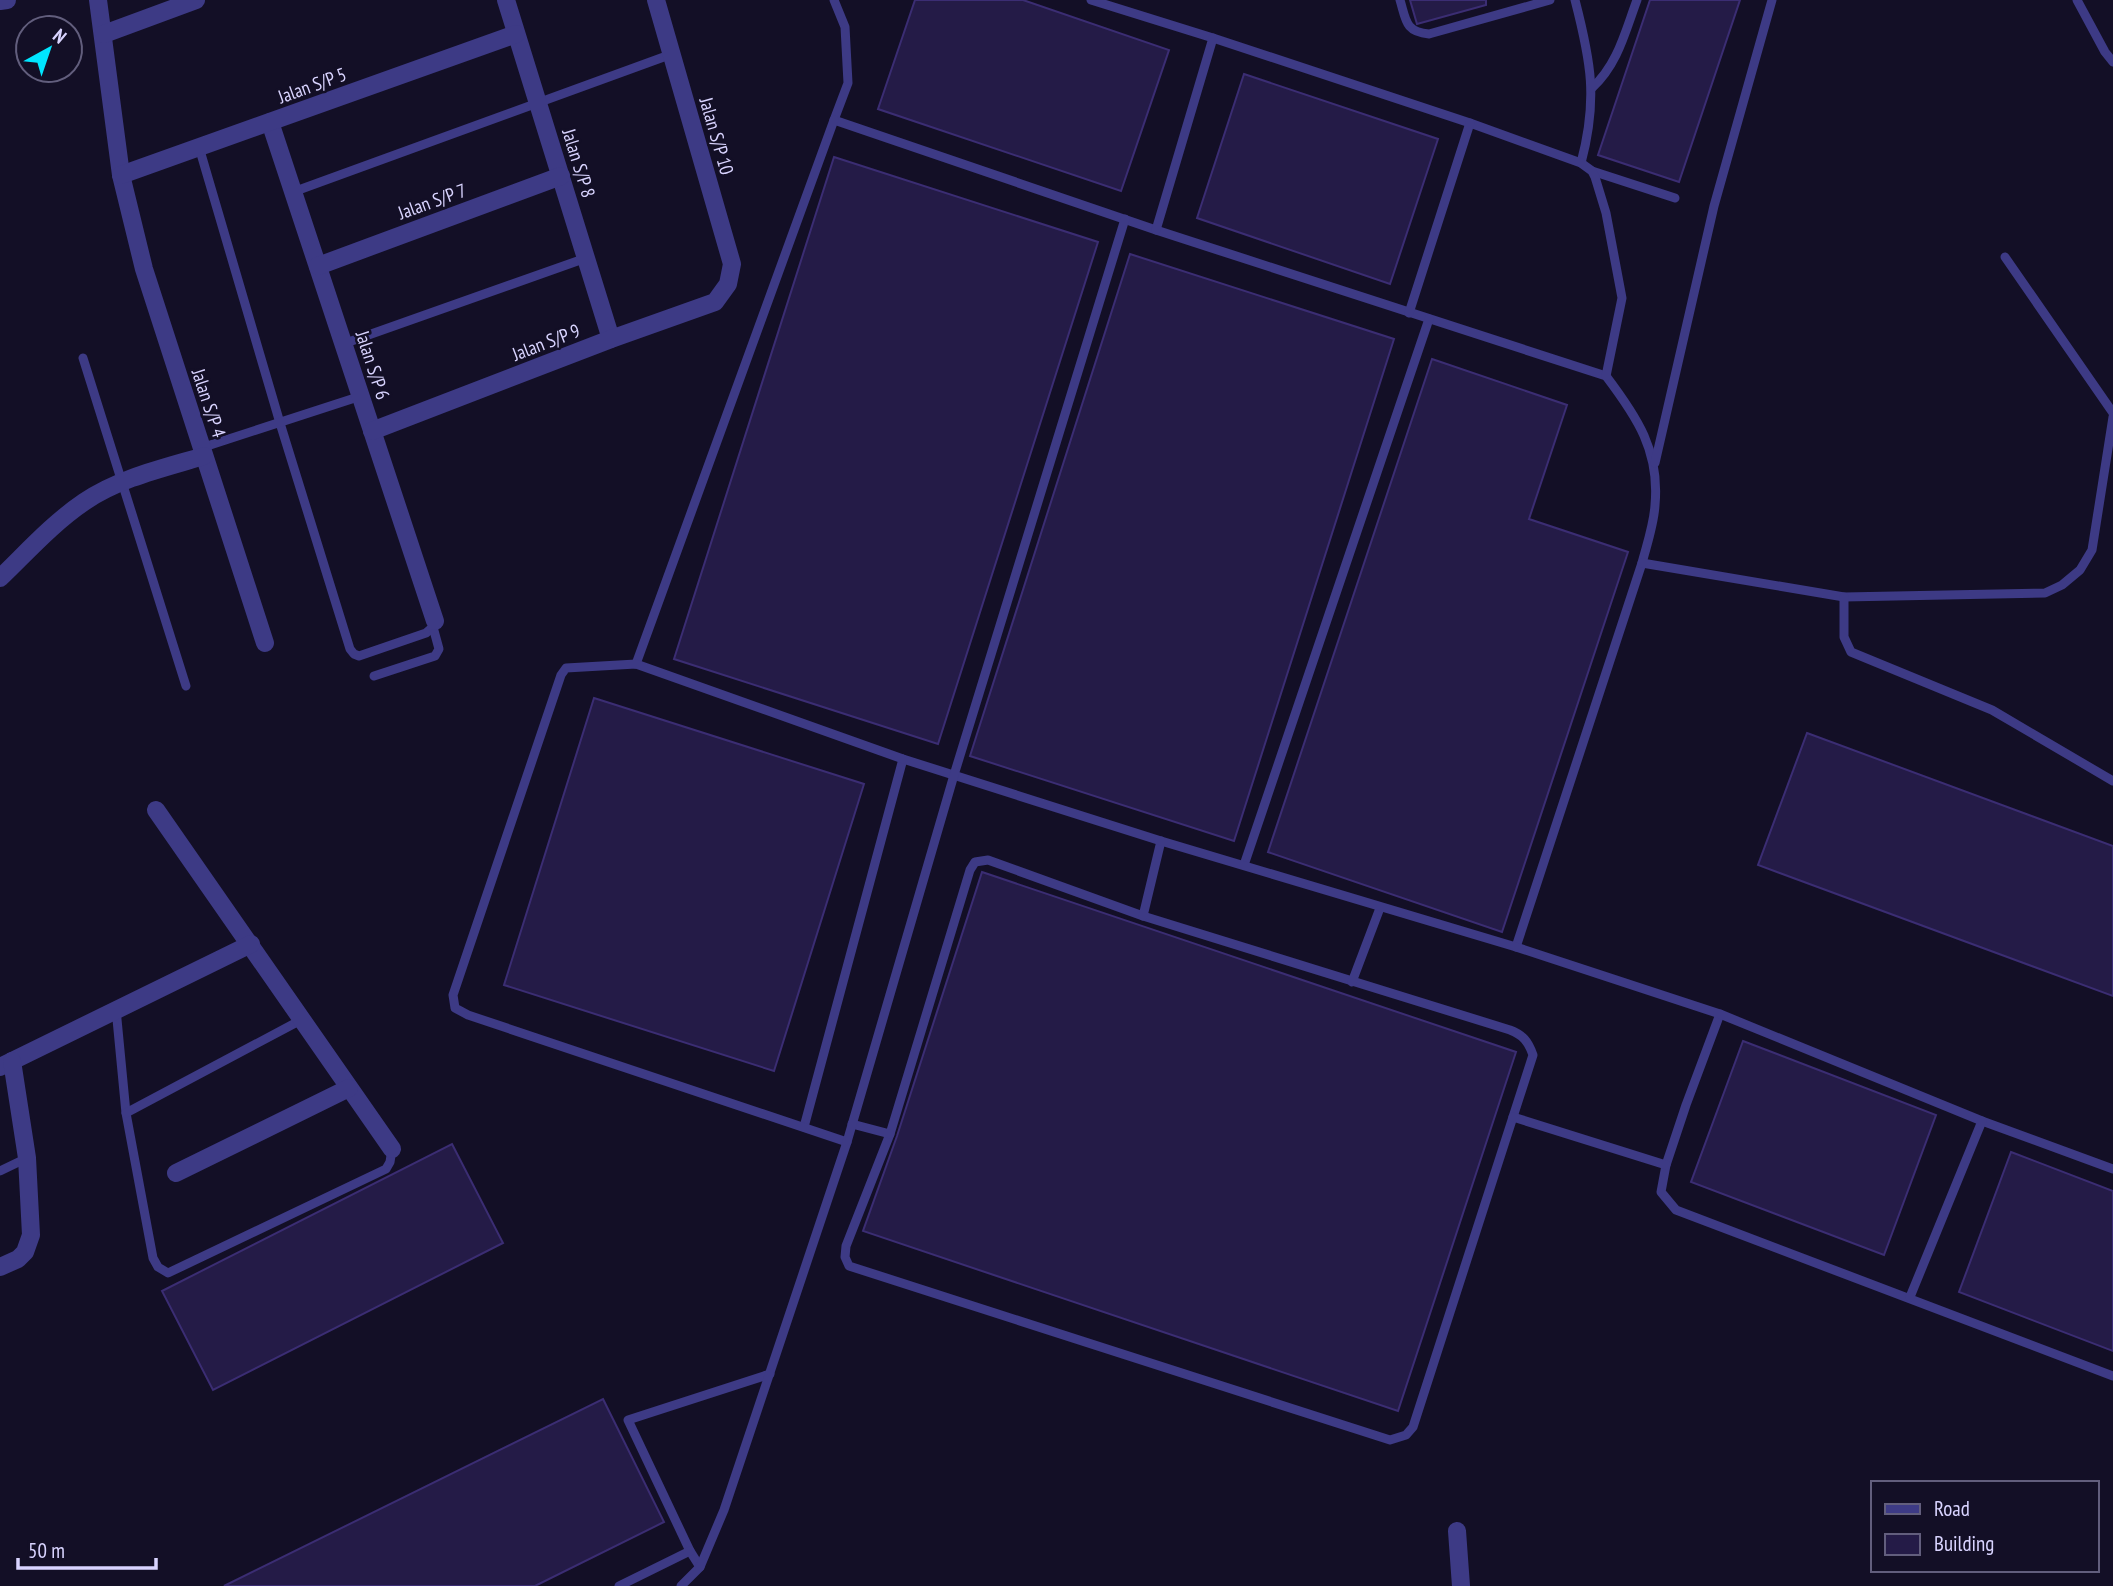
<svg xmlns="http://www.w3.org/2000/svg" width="2113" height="1586" font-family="'PT Sans Narrow',sans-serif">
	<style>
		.building { fill: #241b47; stroke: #3b2d73; stroke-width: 2 }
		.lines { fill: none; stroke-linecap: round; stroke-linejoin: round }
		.lane { stroke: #3d3a85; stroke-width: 9 }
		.street { stroke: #3d3a85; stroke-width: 18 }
		.labels { text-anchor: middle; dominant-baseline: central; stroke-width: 5; stroke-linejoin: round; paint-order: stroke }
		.street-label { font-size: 19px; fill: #d9d4ff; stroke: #130f26 }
	</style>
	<rect width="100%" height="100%" fill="#130f26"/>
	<g class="building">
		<path d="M915,0H1023L1169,50L1121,191L878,109Z"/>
		<path d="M1410,0H1486V5L1417,24Z"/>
		<path d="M1650,0H1740L1679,182L1598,155Z"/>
		<path d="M1244,74L1438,139L1390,284L1197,218Z"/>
		<path d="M834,157L1098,242L938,744L674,659Z"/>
		<path d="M1130,254L1394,339L1234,841L970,756Z"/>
		<path d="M1432,359L1567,405L1529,519L1628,552L1502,932L1268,852Z"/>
		<path d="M594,698L864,784L774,1071L504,985Z"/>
		<path d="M1807,733L2113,846V996L1758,865Z"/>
		<path d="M982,872L1516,1052L1398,1411L863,1231L897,1136Z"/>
		<path d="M1743,1041L1936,1115L1884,1255L1691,1182Z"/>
		<path d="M452,1144L503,1243L213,1390L162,1291Z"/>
		<path d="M2011,1152L2113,1191V1351L1959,1292Z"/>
		<path d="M603,1399L664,1522L535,1586H224Z"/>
	</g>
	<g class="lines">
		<g class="lane">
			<path d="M834,0L845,27L848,83L834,120L1156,230L1606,376C1637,417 1660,451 1655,505C1654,524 1647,544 1642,563L1516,947"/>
			<path d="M1091,0L1213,38"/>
			<path d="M1400,0C1406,20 1405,32 1429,34L1550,0"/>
			<path d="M1575,0C1591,62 1598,99 1581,163"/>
			<path d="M2077,0L2105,52L2113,62"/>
			<path d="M1592,88C1618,64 1625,32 1637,0"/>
			<path d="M199,147L280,423L350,649L354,654L359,656L426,633L433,627L435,621"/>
			<path d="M1592,171L1675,198"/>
			<path d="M293,192L672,54"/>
			<path d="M1156,230L1213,38L1470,123L1581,163L1592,171L1595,177L1606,213L1622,298L1606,376"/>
			<path d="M2005,257L2113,413"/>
			<path d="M1409,313L1470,123"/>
			<path d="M343,344L586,258"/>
			<path d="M83,358L186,686"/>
			<path d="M201,448L361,396"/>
			<path d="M1655,463L1714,206L1772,0"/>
			<path d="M1642,563L1844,597L2045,593L2062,585L2080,570L2092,550L2113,417"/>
			<path d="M1844,597V637L1851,652L1992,710L2113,781"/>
			<path d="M636,664L834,120"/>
			<path d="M374,676L435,656L439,649L433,627"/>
			<path d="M988,860L1143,916L1510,1030C1523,1035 1528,1041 1533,1055L1413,1427L1406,1435L1390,1440L849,1266L845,1257L846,1246L890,1134L970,870L975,862Z"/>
			<path d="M1244,865L1429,319"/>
			<path d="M1143,916L1161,841"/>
			<path d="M1352,982L1380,908"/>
			<path d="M116,1009L126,1113L153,1258L158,1267L168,1273L386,1169L390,1162L392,1149"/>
			<path d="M1720,1014L1686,1105L1666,1165L1661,1192L1676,1210L2113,1376"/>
			<path d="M126,1113L301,1020"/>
			<path d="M1513,1117L1666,1165"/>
			<path d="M852,1124L890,1134"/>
			<path d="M804,1127L903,759"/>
			<path d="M847,1142L468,1015L455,1008L453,995L561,675L566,668L636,664L903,759L1161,841L1516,947L1720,1014L1982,1121L2113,1169"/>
			<path d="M0,1171L27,1158"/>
			<path d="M1910,1297L1982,1121"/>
			<path d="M700,1567L690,1551L628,1420L770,1374"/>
			<path d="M619,1586L690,1551"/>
			<path d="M681,1586L700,1567L724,1510L847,1142L954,775L1125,219"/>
		</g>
		<g class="street">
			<path d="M98,0L121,175L144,269L265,643"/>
			<path d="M506,0L611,339"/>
			<path d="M0,1L7,0"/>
			<path d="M104,34L196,0"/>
			<path d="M270,122L435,621"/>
			<path d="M121,175L516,34"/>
			<path d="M318,266L561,176"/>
			<path d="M372,431L611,339L715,302L728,284L732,264L656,0"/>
			<path d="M0,578C27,552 53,523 84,502C119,478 164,468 204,456"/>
			<path d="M156,810L392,1149"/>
			<path d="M0,1067L251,944"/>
			<path d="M176,1173L349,1088"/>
			<path d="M0,1267L18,1259L25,1252L31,1235L27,1158L12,1061"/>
			<path d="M1457,1531L1461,1586"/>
		</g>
	</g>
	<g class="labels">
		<g class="street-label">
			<text transform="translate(312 85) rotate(-20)">Jalan S/P 5</text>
			<text transform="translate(717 136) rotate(74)">Jalan S/P 10</text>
			<text transform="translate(579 163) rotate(73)">Jalan S/P 8</text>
			<text transform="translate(432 201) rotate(-20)">Jalan S/P 7</text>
			<text transform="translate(546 342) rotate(-21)">Jalan S/P 9</text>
			<text transform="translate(373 365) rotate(72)">Jalan S/P 6</text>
			<text transform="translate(209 403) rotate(72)">Jalan S/P 4</text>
		</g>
	</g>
	<rect x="1871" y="1481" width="228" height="91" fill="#130f26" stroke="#625e7d" stroke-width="2"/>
	<rect x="1885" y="1504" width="35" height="10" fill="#3d3a85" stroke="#625e7d" stroke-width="2"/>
	<text x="1934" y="1516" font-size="21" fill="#d9d4ff">Road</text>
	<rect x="1885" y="1534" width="35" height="21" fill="#241b47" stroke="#625e7d" stroke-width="2"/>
	<text x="1934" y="1551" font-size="21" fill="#d9d4ff">Building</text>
	<g transform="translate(49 49) rotate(40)"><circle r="33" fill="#130f26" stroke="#625e7d" stroke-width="2"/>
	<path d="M0-5L12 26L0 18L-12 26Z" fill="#00e5ff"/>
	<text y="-10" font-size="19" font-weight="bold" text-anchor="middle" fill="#d9d4ff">N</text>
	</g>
	<path d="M18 1558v10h138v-10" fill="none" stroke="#d9d4ff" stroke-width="3.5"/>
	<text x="28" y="1558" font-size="21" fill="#d9d4ff" stroke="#130f26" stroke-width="5" paint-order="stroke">50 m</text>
</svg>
